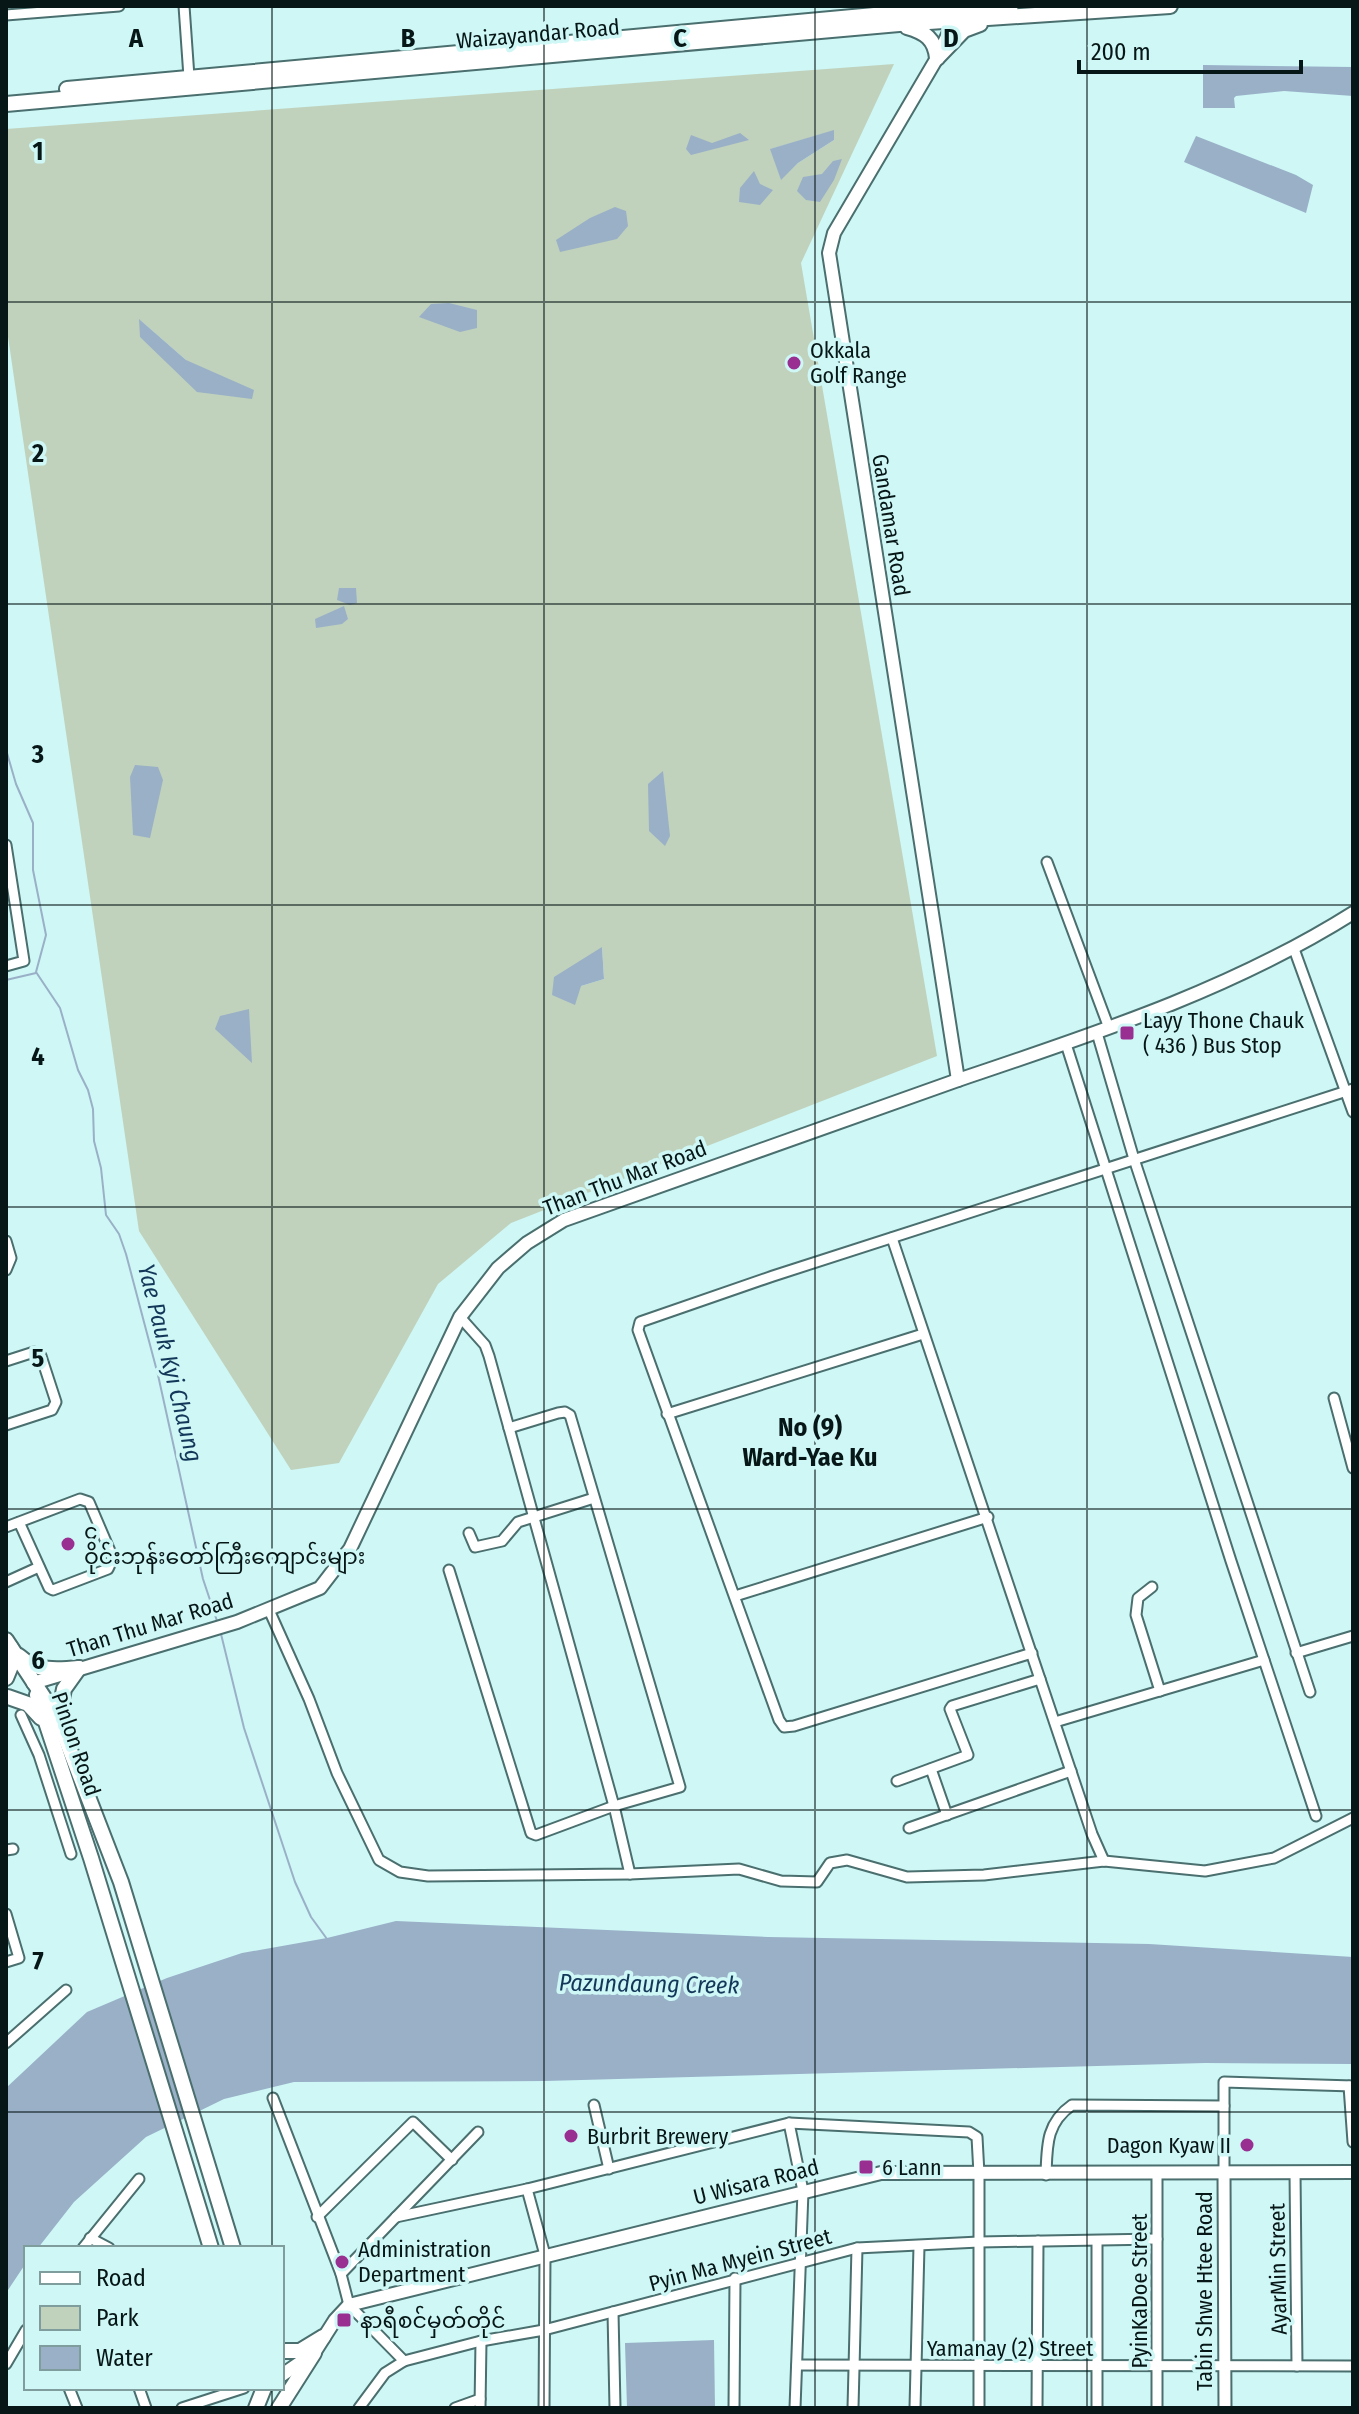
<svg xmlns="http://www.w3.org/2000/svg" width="1359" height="2414" font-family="'Fira Sans Condensed','Noto Sans Myanmar',sans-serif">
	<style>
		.green { fill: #c0d2bc; fill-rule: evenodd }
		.water { fill: #99b0c7 }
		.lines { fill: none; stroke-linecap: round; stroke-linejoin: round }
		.stream { stroke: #99b0c7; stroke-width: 2 }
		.minor-casing { stroke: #4a6f6e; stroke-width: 13 }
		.tertiary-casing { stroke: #4a6f6e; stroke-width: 15 }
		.secondary-casing { stroke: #4a6f6e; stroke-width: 16 }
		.primary-casing { stroke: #4a6f6e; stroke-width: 18 }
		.minor { stroke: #fff; stroke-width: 9 }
		.tertiary { stroke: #fff; stroke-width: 11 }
		.secondary { stroke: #fff; stroke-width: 12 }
		.primary { stroke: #fff; stroke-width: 14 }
		.grid { fill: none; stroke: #071616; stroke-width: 2; stroke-opacity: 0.55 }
		.poi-dot { fill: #992f91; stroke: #cef7f6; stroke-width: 3 }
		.labels { text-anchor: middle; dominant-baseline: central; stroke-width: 7; stroke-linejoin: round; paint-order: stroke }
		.street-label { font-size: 22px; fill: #071616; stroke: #cef7f6 }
		.poi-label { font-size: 22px; fill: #071616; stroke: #cef7f6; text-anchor: start }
		.water-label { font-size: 24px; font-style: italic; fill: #133759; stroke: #cef7f6 }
		.quarter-label { font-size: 26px; font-weight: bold; fill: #071616; stroke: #cef7f6 }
		.grid-label { font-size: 26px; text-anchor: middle; font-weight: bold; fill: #071616; stroke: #cef7f6; stroke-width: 7; stroke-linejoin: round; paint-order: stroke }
	</style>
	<rect width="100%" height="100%" fill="#cef7f6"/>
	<path class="green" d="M894,64L801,263L937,1056L511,1223L438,1284L339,1463L291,1470L139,1231L6,323V129ZM833,131L834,140L798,163L781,179L771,149ZM140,320L186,360L140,337ZM602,947L604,979L581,986Z"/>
	<g class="water">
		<path d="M1203,65L1353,67V96L1284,91L1236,96L1234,98L1235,108H1203Z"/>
		<path d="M834,130V140L798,163L781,180L770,149Z"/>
		<path d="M740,133L749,140L691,155L686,149L691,135L712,143Z"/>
		<path d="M1196,136L1296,175L1313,185L1306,213L1184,162Z"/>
		<path d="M842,159L834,180L820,202L806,200L797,191L803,177L822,174L833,161Z"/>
		<path d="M754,171L760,184L773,190L760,205L739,202L740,188Z"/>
		<path d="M615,207L626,211L628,226L617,239L560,252L556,240L590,218Z"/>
		<path d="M449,303L477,310V328L460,332L419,317L431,304Z"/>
		<path d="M139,319L186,360L254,390L252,399L197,392L140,337Z"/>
		<path d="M339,588H356L357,603L350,605L337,600Z"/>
		<path d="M344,606L348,619L342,624L316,628L315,619Z"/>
		<path d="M135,765L158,767L163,780L150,838L133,835L130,777Z"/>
		<path d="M663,771L670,836L665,846L649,831L648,784Z"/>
		<path d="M602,947L604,979L581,986L575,1005L552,995L554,977Z"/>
		<path d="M249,1009L252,1063L215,1029L220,1016Z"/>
		<path d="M396,1921L768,1937L1149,1944L1353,1957V2064L1205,2063L545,2081L294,2082L224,2099L146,2137L74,2202L38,2248H26V2263L6,2293V2088L87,2012L167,1978L242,1953L327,1938Z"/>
		<path d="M714,2340L715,2408H627L625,2343Z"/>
	</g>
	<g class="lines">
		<g class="stream">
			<path d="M6,727L7,753L16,784L33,823V870L46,935L36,972L60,1008L78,1070L88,1090L93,1109L94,1141L101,1168L106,1215L119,1234L126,1254L158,1375L203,1579L218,1624"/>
			<path d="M6,980L36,973"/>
			<path d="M221,1634L244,1728L295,1882L311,1917L327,1939"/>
		</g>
		<g class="minor-casing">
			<g id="minor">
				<path d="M184,6L189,77"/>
				<path d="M6,15L119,6"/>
				<path d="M6,845L24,961L6,966"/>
				<path d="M1047,862L1109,1028"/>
				<path d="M1294,949L1353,1112"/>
				<path d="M1097,1033L1134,1159L1310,1692"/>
				<path d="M1066,1044L1231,1561L1316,1816"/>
				<path d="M892,1238L1092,1834L1104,1861"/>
				<path d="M6,1241L11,1258L6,1270"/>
				<path d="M460,1317L485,1345L489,1356L614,1806L630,1874"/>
				<path d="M6,1361L34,1352L41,1356L56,1402L52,1410L6,1425"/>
				<path d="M1334,1398L1353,1468"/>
				<path d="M667,1414L923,1334"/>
				<path d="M6,1527L80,1499L89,1502L113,1558L108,1569L53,1590L49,1588L19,1522"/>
				<path d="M469,1533L475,1547L502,1541L518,1522L594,1498"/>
				<path d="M449,1570L531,1833L536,1835L614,1806L680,1787L570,1415L565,1412L558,1413L509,1428"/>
				<path d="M6,1582L39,1567"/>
				<path d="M1152,1587L1138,1598L1136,1615L1160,1691"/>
				<path d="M735,1596L988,1517"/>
				<path d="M269,1610L309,1699L337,1773L379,1860L400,1872L428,1876L630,1874L739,1869L781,1881L817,1882L830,1863L847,1860L907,1877L984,1875L1104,1861L1205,1871L1274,1858L1353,1818"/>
				<path d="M1032,1653L794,1726L784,1727L779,1720L638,1330L640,1322L773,1276L1353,1089"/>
				<path d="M1296,1653L1353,1636"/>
				<path d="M21,1715L39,1755L71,1854"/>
				<path d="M1055,1722L1264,1660"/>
				<path d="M931,1769L947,1815"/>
				<path d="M897,1781L968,1755L950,1709L952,1706L1040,1679"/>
				<path d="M909,1828L1071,1771"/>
				<path d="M6,1850L13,1849"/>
				<path d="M6,1914L19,1958L6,1962"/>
				<path d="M6,2043L66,1990"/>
				<path d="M1349,2086L1353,2142"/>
				<path d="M273,2098L341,2274L349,2305L404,2361"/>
				<path d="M594,2105L609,2169"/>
				<path d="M789,2123L803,2191L795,2408"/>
				<path d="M1295,2172L1297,2366"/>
				<path d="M1224,2173V2082L1353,2086"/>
				<path d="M1157,2174V2408"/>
				<path d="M1046,2175C1047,2146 1046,2123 1072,2105L1224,2106"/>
				<path d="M527,2189L545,2255L544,2408"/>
				<path d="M317,2217L413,2122L452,2160"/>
				<path d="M396,2217L527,2189L789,2123L969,2132L977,2137L979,2174V2408"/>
				<path d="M90,2238L109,2248"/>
				<path d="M1097,2241V2408"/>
				<path d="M83,2248L139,2179"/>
				<path d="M341,2274L478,2132"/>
				<path d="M613,2312L615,2408"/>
				<path d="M6,2364L26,2330"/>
				<path d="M797,2365L1353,2366"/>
				<path d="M69,2388L77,2408"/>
				<path d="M139,2388L146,2408"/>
				<path d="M182,2408L244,2388"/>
				<path d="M359,2408L385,2373L404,2361L481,2341L544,2330L857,2248L979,2242L1157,2239"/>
				<path d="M455,2408L480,2399"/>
				<path d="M480,2408L481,2341"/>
				<path d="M734,2408L735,2278"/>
				<path d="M853,2408L857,2248"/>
				<path d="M915,2408L919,2246"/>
				<path d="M1037,2408L1038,2241"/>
			</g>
		</g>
		<g class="tertiary-casing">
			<path id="tertiary" d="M1224,2173L1225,2408"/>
		</g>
		<g class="secondary-casing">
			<g id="secondary">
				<path d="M957,15L937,58L834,233L829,253L958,1080"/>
				<path d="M33,1683L237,1622L320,1588L350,1549L460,1317L498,1268L527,1243L564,1220C695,1173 826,1126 958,1080C1094,1034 1231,990 1353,913"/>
				<path d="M282,2375L314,2353L335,2320L349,2305L881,2173L1353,2172"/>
			</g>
		</g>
		<g class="primary-casing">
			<g id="primary">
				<path d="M907,27C925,32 935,39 937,58"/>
				<path d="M937,58L964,30L980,24"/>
				<path d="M67,89L907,12L1011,6"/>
				<path d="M6,104L899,24L1170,6"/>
				<path d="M6,1640L58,1719L121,1882L233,2248"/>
				<path d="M19,1656C36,1672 58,1670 79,1668"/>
				<path d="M6,1678L13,1661L11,1648"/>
				<path d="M37,1695L91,1858L211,2248"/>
				<path d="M8,1697L28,1704L41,1718"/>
				<path d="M58,1719L64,1689L79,1668"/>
				<path d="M282,2351H300L323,2337"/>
				<path d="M256,2408L264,2388"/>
				<path d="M279,2408L314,2353"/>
			</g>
		</g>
		<use href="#minor" class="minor"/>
		<use href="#tertiary" class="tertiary"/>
		<use href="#secondary" class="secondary"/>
		<use href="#primary" class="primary"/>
	</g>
	<path class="grid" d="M272,6V2248M544,6V2408M815,6V2408M1087,6V2408M6,302H1353M6,604H1353M6,905H1353M6,1207H1353M6,1509H1353M6,1810H1353M6,2112H1353M272,2388V2408"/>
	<g class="poi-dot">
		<circle cx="794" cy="363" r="8"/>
		<rect x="1119" y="1025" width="16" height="16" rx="4"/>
		<circle cx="68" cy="1544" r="8"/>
		<circle cx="571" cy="2136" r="8"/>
		<circle cx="1247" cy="2145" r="8"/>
		<rect x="858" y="2159" width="16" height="16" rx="4"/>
		<circle cx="342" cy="2262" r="8"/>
		<rect x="336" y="2312" width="16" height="16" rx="4"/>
	</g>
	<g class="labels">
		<g class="street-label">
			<text transform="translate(538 34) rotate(-5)">Waizayandar Road</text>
			<text transform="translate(891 525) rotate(81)">Gandamar Road</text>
			<text transform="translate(625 1178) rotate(-21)">Than Thu Mar Road</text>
			<text transform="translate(150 1625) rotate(-17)">Than Thu Mar Road</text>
			<text transform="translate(76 1744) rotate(71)">Pinlon Road</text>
			<text transform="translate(756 2182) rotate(-14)">U Wisara Road</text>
			<text transform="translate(740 2260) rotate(-15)">Pyin Ma Myein Street</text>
			<text transform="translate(1278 2269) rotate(-91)">AyarMin Street</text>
			<text transform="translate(1139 2291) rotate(-90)">PyinKaDoe Street</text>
			<text transform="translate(1204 2291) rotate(-90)">Tabin Shwe Htee Road</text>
			<text x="1010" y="2348">Yamanay (2) Street</text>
		</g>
		<g class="poi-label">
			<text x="810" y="350">Okkala<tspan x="810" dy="25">Golf Range</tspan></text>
			<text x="1143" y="1020">Layy Thone Chauk<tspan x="1143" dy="25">( 436 ) Bus Stop</tspan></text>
			<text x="84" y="1531">၄<tspan x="84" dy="25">ဝိုင်းဘုန်းတော်ကြီးကျောင်းများ</tspan></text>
			<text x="587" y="2136">Burbrit Brewery</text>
			<text x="1231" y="2145" text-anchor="end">Dagon Kyaw II</text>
			<text x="882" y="2167">6 Lann</text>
			<text x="358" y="2249">Administration<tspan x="358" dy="25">Department</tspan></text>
			<text x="360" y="2320">နာရီစင်မှတ်တိုင်</text>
		</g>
		<g class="water-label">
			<text transform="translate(170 1363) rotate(76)">Yae Pauk Kyi Chaung</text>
			<text transform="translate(649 1984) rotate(1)">Pazundaung Creek</text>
		</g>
		<g class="quarter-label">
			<text x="810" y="1427">No (9)<tspan x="810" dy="30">Ward-Yae Ku</tspan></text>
		</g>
	</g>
	<g class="grid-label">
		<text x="136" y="47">A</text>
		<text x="408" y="47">B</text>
		<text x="680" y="47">C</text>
		<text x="951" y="47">D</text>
		<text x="38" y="160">1</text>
		<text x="38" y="462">2</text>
		<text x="38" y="763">3</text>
		<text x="38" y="1065">4</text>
		<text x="38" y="1367">5</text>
		<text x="38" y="1669">6</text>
		<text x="38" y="1970">7</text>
	</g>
	<rect width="1359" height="2414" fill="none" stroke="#071616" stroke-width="16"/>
	<rect x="24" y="2246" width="260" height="144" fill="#cef7f6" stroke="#7e9d9c" stroke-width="2"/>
	<rect x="40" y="2272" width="40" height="12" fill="#ffffff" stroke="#7e9d9c" stroke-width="2"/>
	<text x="96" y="2286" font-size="24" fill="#071616">Road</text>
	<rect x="40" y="2306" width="40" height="24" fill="#c0d2bc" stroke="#7e9d9c" stroke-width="2"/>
	<text x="96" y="2326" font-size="24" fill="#071616">Park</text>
	<rect x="40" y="2346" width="40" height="24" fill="#99b0c7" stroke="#7e9d9c" stroke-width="2"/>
	<text x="96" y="2366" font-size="24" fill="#071616">Water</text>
	<path d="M1079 60v12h222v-12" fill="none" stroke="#071616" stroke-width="4"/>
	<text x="1091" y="60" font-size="24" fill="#071616" stroke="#cef7f6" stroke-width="6" paint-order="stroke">200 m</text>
</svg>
